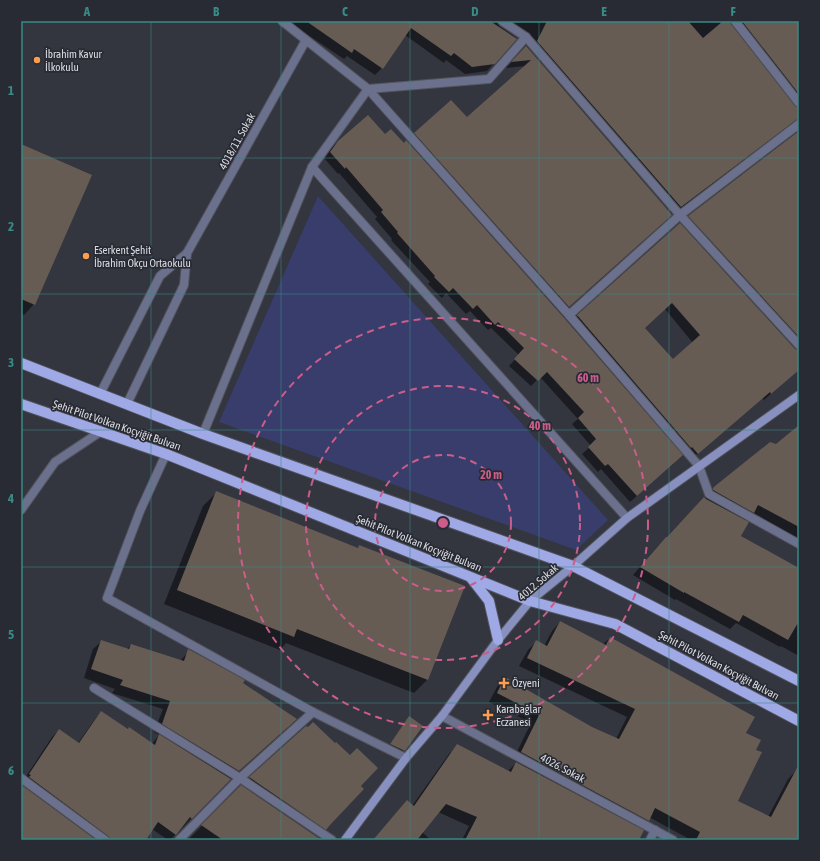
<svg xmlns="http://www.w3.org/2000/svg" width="820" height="861" font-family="'Asap Condensed',sans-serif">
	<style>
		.green { fill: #383d6b }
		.shadow { fill: #0007; fill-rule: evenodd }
		.building { fill: #665c54; fill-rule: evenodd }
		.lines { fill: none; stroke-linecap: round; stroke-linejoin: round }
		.minor-casing { stroke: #52535d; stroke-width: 10 }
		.tertiary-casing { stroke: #52535d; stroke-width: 10 }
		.secondary-casing { stroke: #52535d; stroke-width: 10 }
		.primary-casing { stroke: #52535d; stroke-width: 12 }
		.minor { stroke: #6b708d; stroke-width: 8 }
		.tertiary { stroke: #6b708d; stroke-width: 8 }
		.secondary { stroke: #8890bf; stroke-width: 8 }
		.primary { stroke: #9fa9e5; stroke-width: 10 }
		.grid { fill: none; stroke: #388b86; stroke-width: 1; stroke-opacity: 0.55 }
		.ring { fill: none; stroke: #cb5d8b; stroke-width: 2; stroke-dasharray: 7 5 }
		.poi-dot { fill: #fb9e51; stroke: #292b34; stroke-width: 1.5 }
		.labels { text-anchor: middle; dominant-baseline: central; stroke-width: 3.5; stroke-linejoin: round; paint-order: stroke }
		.poi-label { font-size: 11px; fill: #dddee4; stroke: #292b34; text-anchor: start }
		.street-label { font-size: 11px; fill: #dddee4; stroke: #292b34 }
		.centre { fill: #cb5d8b; stroke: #292b34; stroke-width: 2 }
		.ring-label { font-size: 12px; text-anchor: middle; font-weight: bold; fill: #cb5d8b; stroke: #292b34; stroke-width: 3.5; stroke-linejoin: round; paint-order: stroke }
		.neatline { fill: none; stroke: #388b86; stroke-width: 1.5 }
		.grid-label { font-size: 13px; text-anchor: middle; font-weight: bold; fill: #388b86 }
	</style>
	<rect width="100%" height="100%" fill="#33353f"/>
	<path class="green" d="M318,196L608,520L576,550L219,422Z"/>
	<g class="shadow">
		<path d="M287,21H729L794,107L799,111V369L764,400L762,398L690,460L684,453L683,454L570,323L680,224L794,350L797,351L796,348L682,223L689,216L797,134L798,131L796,127L791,125L788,126L673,214L523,40L500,24L499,26L516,38L487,71L465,74L446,60L444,63L405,35L382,68L375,75L347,56L344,59ZM665,309L693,343L673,360L644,328Z"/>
		<path d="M731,21H799V110L732,24L730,23Z"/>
		<path d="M526,47L664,221L562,313L408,140L415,134L467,119L526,66L506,68Z"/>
		<path d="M338,142L675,462L630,502L601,469L598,472L582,454L591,446L572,424L578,419L540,377L531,386L509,366L519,355L491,328L488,330L470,311L466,314L446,293L442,298L428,284L430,282L391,240L392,239L375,219L377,217L339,173L338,174L324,158L331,148Z"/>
		<path d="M21,145L34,304L24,315L21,313Z"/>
		<path d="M799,426V539L752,513L744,521L740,536L799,569V656L781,646L780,647L736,623L730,629L676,599L675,600L633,575L658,546L713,489L776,446Z"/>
		<path d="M217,492L357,548L360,546L427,680L414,693L286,643L280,650L164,604L203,506Z"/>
		<path d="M560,622L603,644L610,638L744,734L737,801L768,817L788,779L796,771L799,772V840H691L649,817L648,820L639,829L638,839L639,840H462L469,826L438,812L422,832L431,840H374L412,806L449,754L457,746L508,771L517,762L513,760L531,723L489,702L497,687L505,679L592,728L616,739L627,717L519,666L528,650L536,642L544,646L552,631Z"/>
		<path d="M102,641L126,650L131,645L180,661L189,651L242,683L287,728L230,779L170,840H168L152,829L144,840H99L23,781L52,737L59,730L78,743L95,719L101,712L152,744L159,735L154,732L163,709L112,693L115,689L84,678L93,649Z"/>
		<path d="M409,718L421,726L401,754L388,747L406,721Z"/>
		<path d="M306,727L350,756L360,786L326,829L320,835L244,784Z"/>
		<path d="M241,786L318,840H188Z"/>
	</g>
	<g class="building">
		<path d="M306,21H490L517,39L495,64L472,67L454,53L451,56L411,28L383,69L354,49L352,53Z"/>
		<path d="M547,21H688L703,38L723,21H730L731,24L795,106L799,108V119L796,120L681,207L537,41Z"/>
		<path d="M742,21H799V94Z"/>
		<path d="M526,46L672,215L569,307L414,133L451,100L467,117L531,60L511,62Z"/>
		<path d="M368,115L385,134L391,129L404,143L406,140L565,319L683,455L637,496L608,464L605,466L588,447L596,439L578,418L584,412L547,372L538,381L514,359L524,348L498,322L495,325L477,305L473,309L453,288L449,292L434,277L435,276L397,233L398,232L381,212L383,210L346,167L345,169L330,152L338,141Z"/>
		<path d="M799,131V337L688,216Z"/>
		<path d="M21,144L92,175L35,305L21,299Z"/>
		<path d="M680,223L795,349L799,350V370L771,394L770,392L698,454L692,447L691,448L577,315ZM672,303L700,335L673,359L645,328Z"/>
		<path d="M799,425V527L758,505L754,513L713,490V488L715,486L770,442L776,444Z"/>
		<path d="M216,491L358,548L359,545L465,586L428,680L297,629L294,637L177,590Z"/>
		<path d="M704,497L706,499L749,522L741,536L799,568V621L788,640L743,615L739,622L684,592V593L640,567L666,537H667Z"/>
		<path d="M560,621L606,645L610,637L755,717L746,733L761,740L756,750L762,752L738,801L771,817L799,764V840H696L700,832L655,808L649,821L521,752L539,715L497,693L505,677L592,727L619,739L635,709L527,658L536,640L547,646Z"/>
		<path d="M101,640L129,649L131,644L184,661L188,649L245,680L243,683L297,719L239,771L162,724L170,701L120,685L123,680L91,669Z"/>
		<path d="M101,711L128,729L129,727L155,745L159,734L231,779L192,819L190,817L176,835L158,822L146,840H110L108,836L29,777L31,775L29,774L59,729L79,743Z"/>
		<path d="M409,716L423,726L405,751L390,744Z"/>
		<path d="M313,722L335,743L336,742L350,755L357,748L378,768L361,786L364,789L330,825L326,830L249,777L306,726L308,727Z"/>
		<path d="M457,744L511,772L516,762L644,830L639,840H465L477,817L446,804L417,840H373L407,800L414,806Z"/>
		<path d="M241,785L320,839L319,840H223L201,825Z"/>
		<path d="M23,786L96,840H21V788Z"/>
	</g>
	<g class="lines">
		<g class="minor-casing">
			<g id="minor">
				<path d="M282,21L368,89L569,315L699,466L709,494L799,544"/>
				<path d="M502,21L526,37L680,215L799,345"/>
				<path d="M735,21L799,103"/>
				<path d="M526,37L489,79L368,89L312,167L627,518"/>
				<path d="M569,315L680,215L799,124"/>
				<path d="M100,394L160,276L187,253L306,40"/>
				<path d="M127,404L184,285L187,253"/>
				<path d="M203,434L312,167"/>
				<path d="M166,454L140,511L107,598L313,712L406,758"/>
				<path d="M94,688L240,778L332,840"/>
				<path d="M442,716L673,840"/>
				<path d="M21,778L105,840"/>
				<path d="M179,840L240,778L313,712"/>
				<path d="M650,840L655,830"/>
			</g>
		</g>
		<g class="tertiary-casing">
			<path id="tertiary" d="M21,510L55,462L100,432"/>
		</g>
		<g class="secondary-casing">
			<path id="secondary" d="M345,840L406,758L442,716L498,640L530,601L573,566L627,518L799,395"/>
		</g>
		<g class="primary-casing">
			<g id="primary">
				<path d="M21,363L203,434L573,566L799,681"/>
				<path d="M21,404L166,454L530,601L615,624L799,721"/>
				<path d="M471,578L489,601L498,640"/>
			</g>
		</g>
		<use href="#minor" class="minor"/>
		<use href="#tertiary" class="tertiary"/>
		<use href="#secondary" class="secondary"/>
		<use href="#primary" class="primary"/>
	</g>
	<path class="grid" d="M151,21V840M281,21V840M410,21V840M539,21V840M669,21V840M21,158H799M21,294H799M21,430H799M21,567H799M21,703H799"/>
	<g class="ring">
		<circle cx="443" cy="523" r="68"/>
		<circle cx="443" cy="523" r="137"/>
		<circle cx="443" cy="523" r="205"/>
	</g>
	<g class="poi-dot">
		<circle cx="37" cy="60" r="4"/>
		<circle cx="86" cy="256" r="4"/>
		<path d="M502 677h4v4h4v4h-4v4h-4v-4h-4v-4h4z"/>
		<path d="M486 709h4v4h4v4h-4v4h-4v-4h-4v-4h4z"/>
	</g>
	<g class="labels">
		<g class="poi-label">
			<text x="45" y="54">İbrahim Kavur<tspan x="45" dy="13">İlkokulu</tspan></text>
			<text x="94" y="250">Eserkent Şehit<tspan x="94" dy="13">İbrahim Okçu Ortaokulu</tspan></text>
			<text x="512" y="683">Özyeni</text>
			<text x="496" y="709">Karabağlar<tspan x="496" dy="13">Eczanesi</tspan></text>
		</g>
		<g class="street-label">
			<text transform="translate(237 141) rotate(-61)">4018/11. Sokak</text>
			<text transform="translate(117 425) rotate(19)">Şehit Pilot Volkan Koçyiğit Bulvarı</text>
			<text transform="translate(419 543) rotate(22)">Şehit Pilot Volkan Koçyiğit Bulvarı</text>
			<text transform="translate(538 582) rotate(-41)">4012. Sokak</text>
			<text transform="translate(719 665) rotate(28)">Şehit Pilot Volkan Koçyiğit Bulvarı</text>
			<text transform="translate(563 768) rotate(28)">4026. Sokak</text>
		</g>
	</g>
	<circle cx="443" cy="523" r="6" class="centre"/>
	<g class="ring-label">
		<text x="588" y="382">60 m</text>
		<text x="540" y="430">40 m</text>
		<text x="491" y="479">20 m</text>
	</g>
	<rect width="820" height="861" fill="none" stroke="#292b34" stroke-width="44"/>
	<rect x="22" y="22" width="776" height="817" class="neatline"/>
	<g class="grid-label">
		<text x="87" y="16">A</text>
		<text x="216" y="16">B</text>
		<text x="345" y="16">C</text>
		<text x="475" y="16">D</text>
		<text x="604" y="16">E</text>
		<text x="733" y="16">F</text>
		<text x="11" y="95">1</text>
		<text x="11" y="231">2</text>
		<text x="11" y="367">3</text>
		<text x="11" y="503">4</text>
		<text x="11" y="639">5</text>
		<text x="11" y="775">6</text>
	</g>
</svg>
